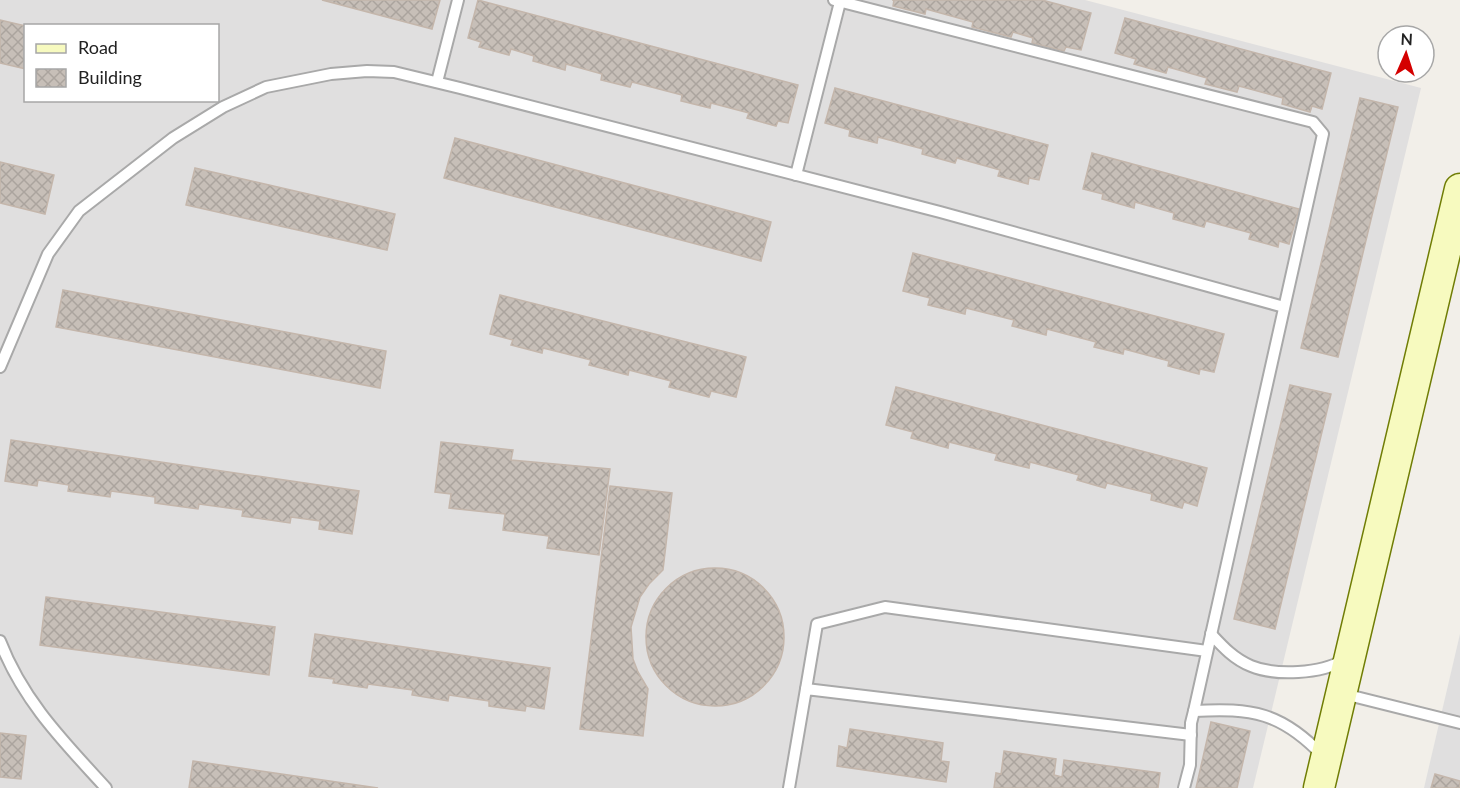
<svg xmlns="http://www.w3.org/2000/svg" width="1460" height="788" font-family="Lato,sans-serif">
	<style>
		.residential { fill: #e0dfdf; fill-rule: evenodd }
		.building { fill: url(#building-cross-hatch); stroke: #c4b6ab; stroke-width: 1.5 }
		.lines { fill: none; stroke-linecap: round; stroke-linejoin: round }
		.lane-casing { stroke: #a9a9a9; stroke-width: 14 }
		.secondary-casing { stroke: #707d05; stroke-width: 33 }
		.lane { stroke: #fff; stroke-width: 10 }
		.secondary { stroke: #f7fabf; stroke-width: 30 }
	</style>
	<defs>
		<pattern id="building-cross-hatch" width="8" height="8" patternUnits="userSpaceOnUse" patternTransform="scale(1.5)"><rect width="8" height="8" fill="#c7bfb8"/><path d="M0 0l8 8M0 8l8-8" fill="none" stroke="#aba49e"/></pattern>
	</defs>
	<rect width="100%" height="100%" fill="#f2efe9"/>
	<g class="residential">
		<path d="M0,0H1085L1421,88L1253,788H0ZM26,26H218V100H26Z"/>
		<path d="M1460,634V788H1424Z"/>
	</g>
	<g class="building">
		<path d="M322,0H440L432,29Z"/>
		<path d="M478,0L798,85L788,123L778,121L776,126L747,118L749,113L711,103L710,108L681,101L682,95L632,82L630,87L601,80L602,74L566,64L565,70L533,61L534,56L511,49L509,55L479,47L481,42L468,38Z"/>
		<path d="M892,0H1042L1091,13L1081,50L1066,47L1064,51L1032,43L1033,38L1013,32L1011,37L972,27L973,22L926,9L925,14L893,6L894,0Z"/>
		<path d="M1125,18L1331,73L1322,109L1312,106L1310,112L1282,104L1283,98L1239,86L1237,92L1205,84L1207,78L1168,67L1166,73L1134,64L1136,59L1115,53Z"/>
		<path d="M0,20L26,26V69L0,63Z"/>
		<path d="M835,88L1048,145L1039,180L1029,178L1028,184L998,176L1000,170L957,158L955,163L922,154L923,149L878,137L877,143L849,136L850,130L825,123Z"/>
		<path d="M1360,98L1398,107L1338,357L1301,348Z"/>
		<path d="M455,138L771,222L761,261L444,178Z"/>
		<path d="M1092,153L1299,209L1289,244L1279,241L1278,247L1249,239L1251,233L1206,221L1204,227L1173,219L1174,213L1135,202L1134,208L1102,199L1103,194L1083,189Z"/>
		<path d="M0,162L54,175L45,214L0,203Z"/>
		<path d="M195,168L395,214L387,250L186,205Z"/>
		<path d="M913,253L1224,334L1214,372L1200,369L1199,374L1168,366L1169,361L1124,349L1123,354L1094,347L1096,342L1047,329L1046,335L1012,326L1014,320L966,308L965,314L928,305L930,298L903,291Z"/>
		<path d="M63,290L386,351L380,388L56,327Z"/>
		<path d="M500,295L746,357L736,397L711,391L709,397L669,387L671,381L629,370L628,375L589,365L591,360L543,348L542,353L511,345L513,340L490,334Z"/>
		<path d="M1290,385L1331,394L1275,629L1234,619Z"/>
		<path d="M896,387L1207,468L1197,506L1184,502L1182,508L1151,500L1152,494L1107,483L1105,488L1077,480L1079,475L1030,462L1029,468L995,460L997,454L949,442L948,448L911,438L913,432L886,425Z"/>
		<path d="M11,440L359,491L352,534L319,529L320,521L291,517L290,523L242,516L243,510L199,504L198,509L155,503V497L111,491L110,497L68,491L69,485L38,480L37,486L5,481Z"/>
		<path d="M441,442L513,450L511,460L610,469L599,555L547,548L549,536L503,530L505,514L449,508L451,494L435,492Z"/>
		<path d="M610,486L672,493L663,570L649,584L640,597L631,627L633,659L638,672L648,689L643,736L580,729Z"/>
		<circle cx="715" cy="637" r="69"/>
		<path d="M46,597L275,627L269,675L40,645Z"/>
		<path d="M315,634L550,668L544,709L526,706L525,711L489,706V701L449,695L448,701L412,695L413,690L368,684L367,688L333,683L334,679L309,676Z"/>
		<path d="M1211,722L1250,731L1237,788H1196Z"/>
		<path d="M850,729L943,743L941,761L949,762L946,782L837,766L839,746L847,748Z"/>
		<path d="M0,733L26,736L21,779L0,777Z"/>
		<path d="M1004,751L1056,759L1054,775L1062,777L1064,760L1160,773L1158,788H994L996,773L1001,774Z"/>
		<path d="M193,761L378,788H189Z"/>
		<path d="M1435,774L1460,781V788H1431Z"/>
	</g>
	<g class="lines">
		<g class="lane-casing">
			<g id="lane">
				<path d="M834,0L1313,122L1323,134L1194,711L1191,723L1190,765L1184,788"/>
				<path d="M437,82L458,0"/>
				<path d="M796,175L840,2"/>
				<path d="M0,367L48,254L79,211L173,138L223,107L266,87L331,74L367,71L394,72L460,88L940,212L1284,307"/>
				<path d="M1211,634C1223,647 1234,659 1251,666C1275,676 1322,674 1343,660"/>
				<path d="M0,641C23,701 64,742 106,788"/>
				<path d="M806,689L817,624L885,607L1207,651"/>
				<path d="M1344,694L1460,723"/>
				<path d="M1194,711C1252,708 1281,712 1323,756"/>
				<path d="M789,788L806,689L1191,735"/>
			</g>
		</g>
		<g class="secondary-casing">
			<path id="secondary" d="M1319,788L1460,189"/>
		</g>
		<use href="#lane" class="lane"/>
		<use href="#secondary" class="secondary"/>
	</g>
	<rect x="24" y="24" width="195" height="78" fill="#ffffff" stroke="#a7a7a7" stroke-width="1.5"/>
	<rect x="36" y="44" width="30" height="9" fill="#f7fabf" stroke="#a7a7a7" stroke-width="1.5"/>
	<text x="78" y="54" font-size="18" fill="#222222">Road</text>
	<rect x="36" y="69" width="30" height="18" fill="url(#building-cross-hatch)" stroke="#a7a7a7" stroke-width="1.5"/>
	<text x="78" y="84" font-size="18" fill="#222222">Building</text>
	<g transform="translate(1406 54) rotate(3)"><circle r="28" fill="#ffffff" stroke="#a7a7a7" stroke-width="1.5"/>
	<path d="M0-4.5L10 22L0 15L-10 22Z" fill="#d40000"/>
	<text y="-9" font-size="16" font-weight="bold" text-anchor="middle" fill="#222222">N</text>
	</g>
</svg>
